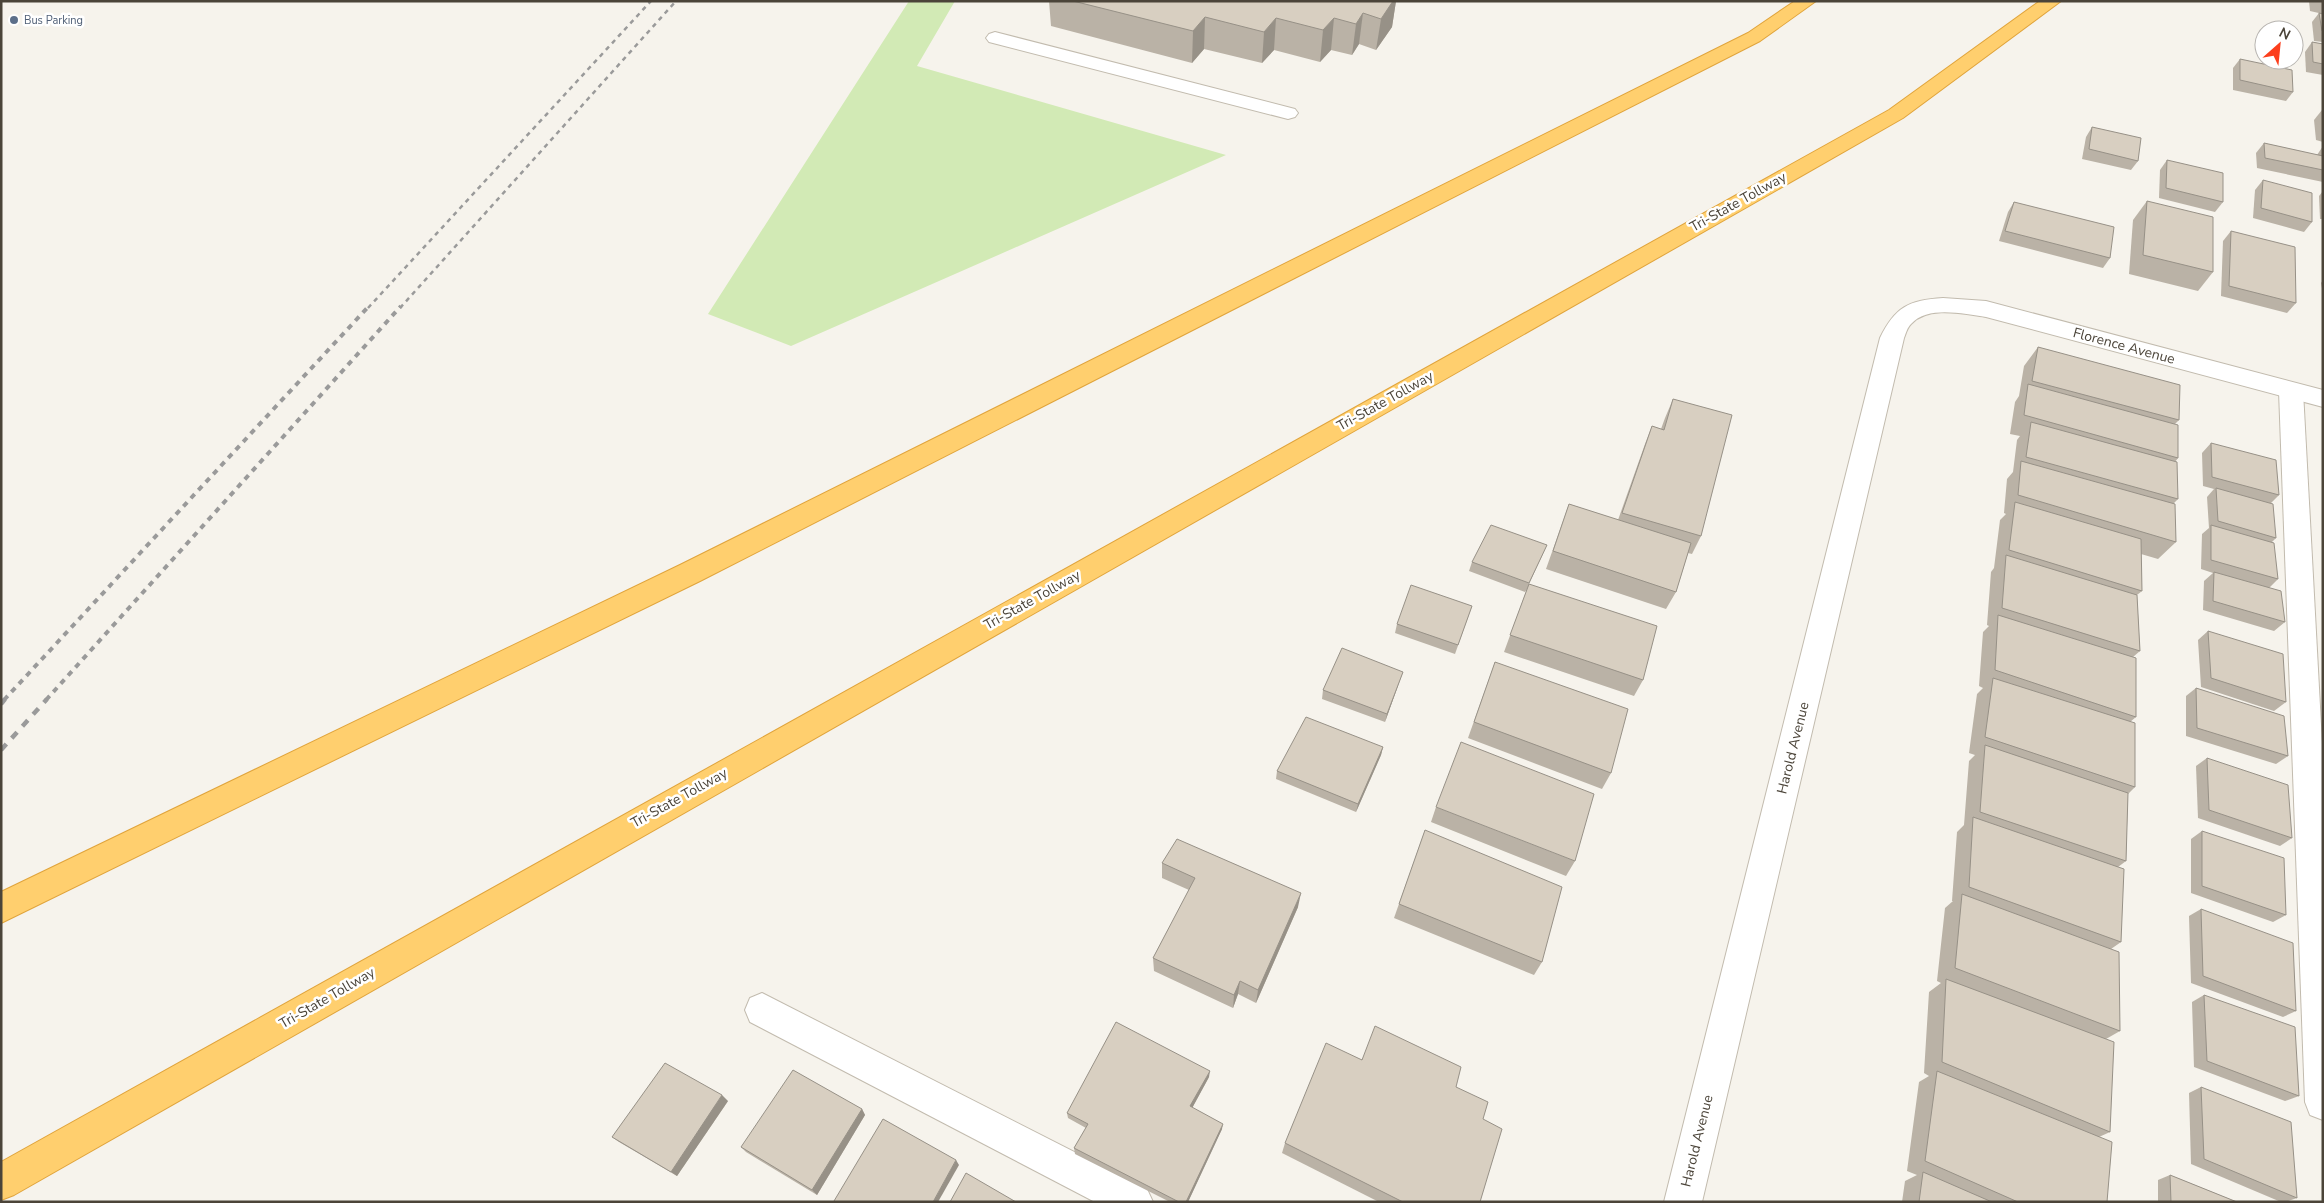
<svg xmlns="http://www.w3.org/2000/svg" width="2324" height="1203" font-family="'Nunito Sans',sans-serif">
	<style>
		.green { fill: #d2eab5 }
		.lines { fill: none; stroke-linecap: round; stroke-linejoin: round }
		.service-casing { stroke: #c2bbae; stroke-width: 2 }
		.minor-casing { stroke: #c2bbae; stroke-width: 2 }
		.motorway-casing { stroke: #e0a43c; stroke-width: 2 }
		.service { fill: #fff; fill-rule: evenodd }
		.minor { fill: #fff; fill-rule: evenodd }
		.motorway { fill: #ffcf6e; fill-rule: evenodd }
		.rail-far2 { stroke: #9a9a9a; stroke-width: 2.5; stroke-dasharray: 4.5 4.5; stroke-linecap: butt }
		.rail-far1 { stroke: #9a9a9a; stroke-width: 4; stroke-dasharray: 5.5 5.5; stroke-linecap: butt }
		.rail { stroke: #9a9a9a; stroke-width: 4.5; stroke-dasharray: 8 8; stroke-linecap: butt }
		.wall { fill: #bab2a6 }
		.shaded-wall { fill: #979187 }
		.building { fill: #d8cfc1; stroke: #979187 }
		.service-dot { fill: #5c6f8a; stroke: #fff; stroke-width: 2 }
		.labels { text-anchor: middle; dominant-baseline: central; stroke-width: 5; stroke-linejoin: round; paint-order: stroke }
		.far-service-label { font-size: 11px; fill: #4e5e75; stroke: #fff; text-anchor: start }
		.street-label { font-size: 14px; fill: #4b4439; stroke: #fff }
	</style>
	<rect width="100%" height="100%" fill="#f6f3ec"/>
	<path class="green" d="M909,1H955L917,66L1226,155L791,346L708,314Z"/>
	<g class="lines">
		<g class="service-casing">
			<g id="service">
				<path d="M995,32L1295,109L1298,113L1295,117L1288,119L989,42L986,38L989,34Z"/>
				<path d="M2291,383L2300,385L2303,391L2323,762V1120L2310,1115L2305,1102L2279,391L2282,385Z"/>
				<path d="M762,993L1147,1189L1153,1202H1095L750,1022L745,1010L750,998Z"/>
			</g>
		</g>
		<g class="minor-casing">
			<path id="minor" d="M1943,298L1986,301L2323,390V407L1986,317C1964,314 1928,305 1911,324C1907,328 1906,333 1904,338L1702,1202H1664L1880,338C1895,307 1909,300 1943,298Z"/>
		</g>
		<g class="motorway-casing">
			<g id="motorway">
				<path d="M1795,1H1816L1760,41L700,581L1,923V892L680,565L1748,33Z"/>
				<path d="M2040,1H2061L1903,118L14,1195L1,1200V1162L1889,110Z"/>
			</g>
		</g>
		<use href="#service" class="service"/>
		<use href="#minor" class="minor"/>
		<use href="#motorway" class="motorway"/>
		<g class="rail-far2">
			<path d="M368,308L651,1"/>
			<path d="M400,308L676,1"/>
		</g>
		<g class="rail-far1">
			<path d="M4,700L369,306"/>
			<path d="M46,700L401,306"/>
		</g>
		<g class="rail">
			<path d="M1,704L5,699"/>
			<path d="M1,750L47,699"/>
		</g>
	</g>
	<g class="wall">
		<path d="M1049,1H1396L1392,27L1376,50L1359,44L1352,55L1331,50L1320,62L1274,50L1262,63L1204,49L1192,63L1051,26Z"/>
		<path d="M2309,1H2323V14L2310,11Z"/>
		<path d="M2319,13L2323,14V42L2314,41L2312,22Z"/>
		<path d="M2312,42L2323,44V75L2306,72L2305,52Z"/>
		<path d="M2240,59L2293,92L2286,101L2233,90V68Z"/>
		<path d="M2322,110H2323V142L2316,140L2314,120Z"/>
		<path d="M2092,127L2138,161L2131,170L2082,159L2086,137Z"/>
		<path d="M2264,143L2317,155L2323,146V182L2257,168L2256,153Z"/>
		<path d="M2167,160L2223,202L2215,212L2159,198L2160,170Z"/>
		<path d="M2263,180L2312,222L2304,232L2253,218L2255,190Z"/>
		<path d="M2323,191V219H2320L2319,196Z"/>
		<path d="M2147,201L2213,272L2198,291L2129,274L2133,220Z"/>
		<path d="M2014,202L2110,258L2103,268L1999,241L2008,212Z"/>
		<path d="M2231,231L2296,303L2287,313L2221,296L2223,241Z"/>
		<path d="M2323,280V294L2321,283Z"/>
		<path d="M2038,347L2179,420L2175,424L2178,458L2175,462L2178,499L2173,504L2176,542L2158,559L2141,554L2142,591L2137,595L2140,651L2133,657L2136,717L2130,722L2135,787L2128,794L2126,861L2118,867L2121,942L2111,949L2120,1031L2106,1039L2110,1132L2099,1137L2107,1202H1902L1905,1181L1917,1175L1907,1171L1919,1082L1929,1076L1924,1073L1929,992L1941,983L1937,981L1945,908L1953,901H1952L1957,832L1964,825L1969,761L1975,755L1969,753L1977,694L1983,688L1979,686L1983,632L1989,626L1987,625L1991,572L1994,568L2000,520L2006,514L2004,513L2007,479L2013,472L2017,440L2020,436L2010,434L2015,402L2019,396L2024,366Z"/>
		<path d="M1673,399L1701,536L1692,554L1688,553L1676,592L1666,609L1546,569L1569,504L1618,520L1645,444L1652,426L1661,429L1665,418Z"/>
		<path d="M2211,443L2279,495L2270,504L2276,538L2272,542L2278,579L2269,588L2285,622L2274,631L2203,610L2204,581L2213,573L2201,569L2202,534L2209,528L2207,497L2214,489L2203,486L2202,453Z"/>
		<path d="M1547,545L1529,584L1643,680L1634,696L1504,652L1527,589L1525,592L1469,571L1472,562Z"/>
		<path d="M1472,606L1455,654L1395,633L1397,624Z"/>
		<path d="M2208,631L2286,702L2274,711L2201,687L2198,640Z"/>
		<path d="M1495,662L1611,773L1602,789L1468,738Z"/>
		<path d="M1403,672L1400,680L1385,722L1322,699L1323,690Z"/>
		<path d="M2196,688L2288,756L2276,764L2186,736V696Z"/>
		<path d="M1383,747L1381,755L1356,812L1276,779L1277,771Z"/>
		<path d="M2207,758L2292,838L2280,846L2198,818L2196,766Z"/>
		<path d="M1436,807L1575,861L1566,876L1431,822Z"/>
		<path d="M1425,830L1542,962L1534,975L1394,918Z"/>
		<path d="M2202,831L2286,915L2273,922L2191,893V839Z"/>
		<path d="M1162,863L1298,907L1256,1003L1238,994L1233,1008L1154,971L1153,958L1189,890L1162,878Z"/>
		<path d="M2201,909L2296,1011L2283,1017L2191,983L2189,916Z"/>
		<path d="M2204,995L2299,1096L2285,1101L2194,1067L2192,1002Z"/>
		<path d="M1362,1059L1456,1087L1483,1119L1480,1202H1379L1282,1153L1285,1143Z"/>
		<path d="M1209,1077L1192,1108L1222,1129L1188,1202H1170L1075,1154L1074,1148L1086,1128L1068,1118L1067,1113Z"/>
		<path d="M2201,1087L2297,1198L2285,1202H2281L2191,1164L2189,1093Z"/>
		<path d="M728,1101L677,1176L619,1142L612,1137Z"/>
		<path d="M862,1109L865,1115L817,1195L746,1152L741,1147Z"/>
		<path d="M2170,1175L2237,1202H2158V1180Z"/>
	</g>
	<g class="shaded-wall">
		<path d="M1393,1H1396L1392,27L1376,50L1381,19Z"/>
		<path d="M1363,13L1359,44L1352,55L1356,24Z"/>
		<path d="M1205,17L1204,49L1192,63L1193,31Z"/>
		<path d="M1276,18L1274,50L1262,63L1264,32Z"/>
		<path d="M1334,18L1331,50L1320,62L1323,30Z"/>
		<path d="M1403,672L1400,680L1385,722L1387,714Z"/>
		<path d="M1383,747L1381,755L1356,812L1358,804Z"/>
		<path d="M1301,893L1298,907L1256,1003L1258,990Z"/>
		<path d="M1240,981L1238,994L1233,1008L1234,995Z"/>
		<path d="M1210,1071L1209,1077L1190,1112V1106Z"/>
		<path d="M722,1095L728,1101L677,1176L671,1172Z"/>
		<path d="M862,1109L865,1115L817,1195L812,1190Z"/>
		<path d="M1223,1124L1222,1129L1188,1202H1186Z"/>
		<path d="M956,1160L959,1165L938,1202H933Z"/>
	</g>
	<g class="building">
		<path d="M1073,1H1393L1381,19L1363,13L1356,24L1334,18L1323,30L1276,18L1264,32L1205,17L1193,31Z"/>
		<path d="M2319,13L2323,14V31H2322Z"/>
		<path d="M2312,42L2323,44V64L2313,62Z"/>
		<path d="M2240,59L2292,70L2293,92L2240,80Z"/>
		<path d="M2092,127L2141,138L2138,161L2089,149Z"/>
		<path d="M2264,143L2323,156V170L2265,158Z"/>
		<path d="M2167,160L2223,173V202L2166,188Z"/>
		<path d="M2263,180L2312,193V222L2261,208Z"/>
		<path d="M2147,201L2213,217V272L2143,255Z"/>
		<path d="M2014,202L2114,227L2110,258L2005,231Z"/>
		<path d="M2231,231L2295,247L2296,303L2229,286Z"/>
		<path d="M2038,347L2180,385L2179,420L2032,381Z"/>
		<path d="M2028,384L2178,425V458L2024,415Z"/>
		<path d="M1673,399L1732,415L1701,536L1622,513L1652,426L1664,430Z"/>
		<path d="M2031,422L2177,462L2178,499L2026,457Z"/>
		<path d="M2211,443L2276,460L2279,495L2212,477Z"/>
		<path d="M2021,461L2175,504L2176,542L2018,495Z"/>
		<path d="M2216,488L2273,504L2276,538L2218,521Z"/>
		<path d="M2015,502L2141,539L2142,591L2009,550Z"/>
		<path d="M1569,504L1691,543L1676,592L1553,551Z"/>
		<path d="M1491,525L1547,545L1529,583L1472,562Z"/>
		<path d="M2211,525L2274,543L2278,579L2211,560Z"/>
		<path d="M2006,555L2137,595L2140,651L2002,608Z"/>
		<path d="M2214,572L2281,591L2285,622L2213,601Z"/>
		<path d="M1529,584L1657,626L1643,680L1510,635Z"/>
		<path d="M1411,585L1472,606L1458,645L1397,624Z"/>
		<path d="M1998,615L2136,658V717L1995,670Z"/>
		<path d="M2208,631L2283,654L2286,702L2211,678Z"/>
		<path d="M1342,648L1403,672L1387,714L1323,690Z"/>
		<path d="M1495,662L1628,709L1611,773L1474,722Z"/>
		<path d="M1993,678L2135,723V787L1985,737Z"/>
		<path d="M2196,688L2284,716L2288,756L2197,728Z"/>
		<path d="M1306,717L1383,747L1358,804L1277,771Z"/>
		<path d="M1461,742L1594,794L1575,861L1436,807Z"/>
		<path d="M1985,745L2128,793L2126,861L1980,812Z"/>
		<path d="M2207,758L2288,785L2292,838L2209,810Z"/>
		<path d="M1973,817L2124,869L2121,942L1969,887Z"/>
		<path d="M1425,830L1562,887L1542,962L1399,904Z"/>
		<path d="M2202,831L2284,858L2286,915L2202,886Z"/>
		<path d="M1177,839L1301,893L1258,990L1240,981L1234,995L1153,958L1195,878L1162,863Z"/>
		<path d="M1962,894L2119,952L2120,1031L1955,968Z"/>
		<path d="M2201,909L2293,943L2296,1011L2203,976Z"/>
		<path d="M1946,979L2114,1042L2110,1132L1942,1062Z"/>
		<path d="M2204,995L2295,1027L2299,1096L2207,1061Z"/>
		<path d="M1116,1022L1210,1071L1190,1106L1223,1124L1186,1202H1179L1074,1148L1088,1124L1067,1113Z"/>
		<path d="M1375,1026L1461,1067L1456,1087L1488,1102L1483,1119L1502,1129L1480,1202H1403L1285,1143L1326,1043L1362,1060Z"/>
		<path d="M665,1063L722,1095L671,1172L612,1137Z"/>
		<path d="M793,1070L862,1109L812,1190L741,1147Z"/>
		<path d="M1937,1071L2112,1142L2107,1202H2018L1925,1161Z"/>
		<path d="M2201,1087L2291,1122L2297,1198L2204,1159Z"/>
		<path d="M883,1119L956,1160L933,1202H835L834,1201Z"/>
		<path d="M1923,1172L1992,1202H1919Z"/>
		<path d="M966,1173L1016,1202H950Z"/>
		<path d="M2170,1175L2237,1202H2171Z"/>
	</g>
	<circle class="service-dot" cx="14" cy="20" r="5"/>
	<g class="labels">
		<g class="far-service-label">
			<text x="24" y="20">Bus Parking</text>
		</g>
		<g class="street-label">
			<text transform="translate(1738 202) rotate(-29)">Tri-State Tollway</text>
			<text transform="translate(2124 346) rotate(15)">Florence Avenue</text>
			<text transform="translate(1385 401) rotate(-29)">Tri-State Tollway</text>
			<text transform="translate(1032 600) rotate(-29)">Tri-State Tollway</text>
			<text transform="translate(1793 748) rotate(-76)">Harold Avenue</text>
			<text transform="translate(679 798) rotate(-29)">Tri-State Tollway</text>
			<text transform="translate(327 998) rotate(-30)">Tri-State Tollway</text>
			<text transform="translate(1697 1141) rotate(-76)">Harold Avenue</text>
		</g>
	</g>
	<rect width="2324" height="1203" fill="none" stroke="#4b4439" stroke-width="5"/>
	<g transform="translate(2279 45) rotate(27)"><circle r="24" fill="#ffffff" stroke="#b7b4b0"/>
	<path d="M0-4L9 19L0 12L-9 19Z" fill="#fc3f1d"/>
	<text y="-8" font-size="14" font-weight="bold" text-anchor="middle" fill="#4b4439">N</text>
	</g>
</svg>
